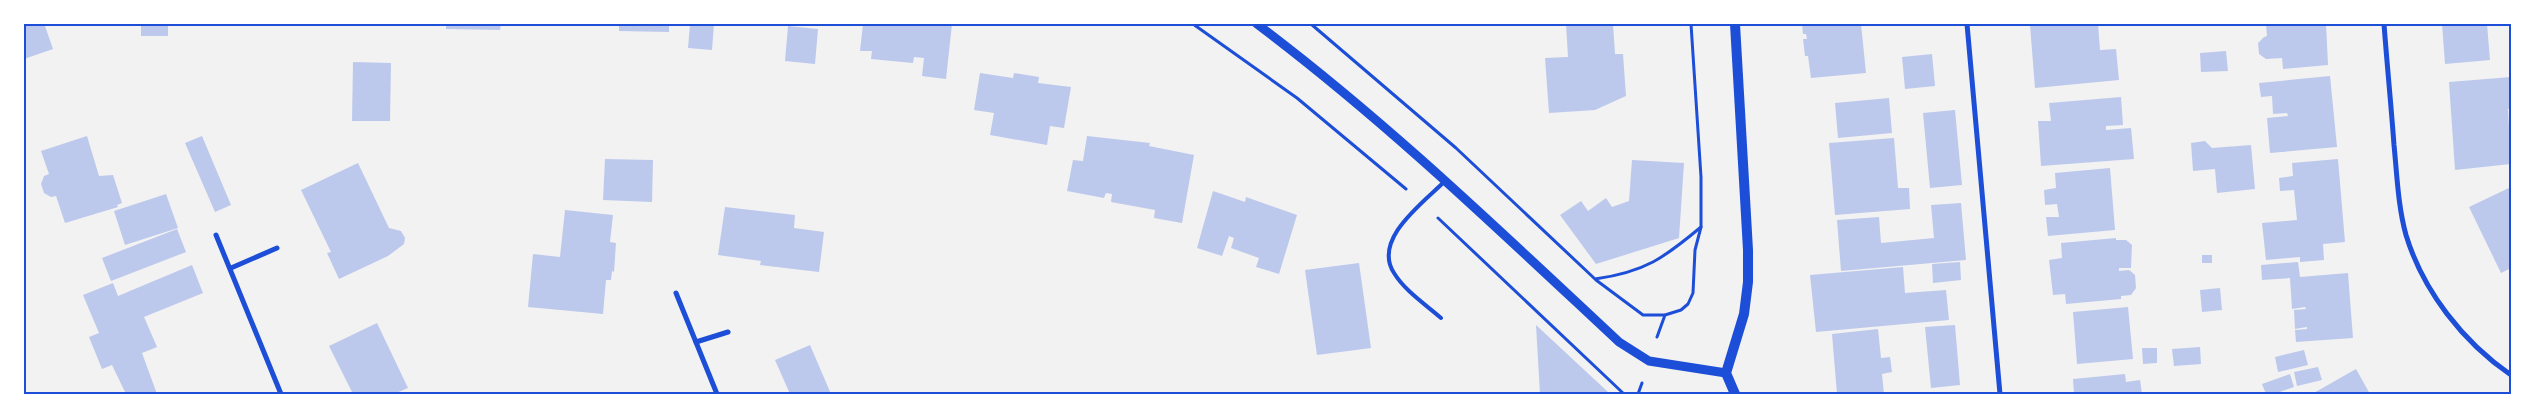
<svg xmlns="http://www.w3.org/2000/svg" width="2535" height="418" font-family="Roboto,sans-serif">
	<style>
		.building { fill: #bdc9ec }
		.lines { fill: none; stroke-linecap: round; stroke-linejoin: round }
		.path { stroke: #1d4ed8; stroke-width: 3 }
		.service { stroke: #1d4ed8; stroke-width: 4 }
		.minor { stroke: #1d4ed8; stroke-width: 5 }
		.tertiary { stroke: #1d4ed8; stroke-width: 9 }
		.secondary { stroke: #1d4ed8; stroke-width: 10 }
		.neatline { fill: none; stroke: #1d4ed8; stroke-width: 2 }
	</style>
	<rect width="100%" height="100%" fill="#f2f2f2"/>
	<g class="building">
		<path d="M24,24H52L45,26L53,49L24,59Z"/>
		<rect x="141" y="24" width="27" height="12"/>
		<path d="M446,24H501L500,30L446,29Z"/>
		<path d="M619,24H669V32L619,31Z"/>
		<path d="M690,24H714L712,50L688,48Z"/>
		<path d="M863,24H952L946,79L922,76L924,58L914,57L913,63L871,59L872,51H860Z"/>
		<path d="M1566,24H1613L1615,54H1623L1626,96L1595,110L1549,113L1545,58L1568,57Z"/>
		<path d="M1802,24H1861L1866,73L1811,78L1808,56H1805L1803,39H1807L1806,34H1803Z"/>
		<path d="M2045,24H2098L2100,50L2116,49L2119,80L2035,88L2030,25Z"/>
		<path d="M2266,24H2326L2328,65L2283,69L2282,58L2266,59L2259,54L2258,43L2264,37L2267,36Z"/>
		<path d="M2442,24H2487L2490,60L2445,64Z"/>
		<path d="M788,26L818,29L815,64L785,61Z"/>
		<path d="M2226,51L2228,71L2201,72L2200,53Z"/>
		<path d="M1932,54L1935,86L1905,89L1902,57Z"/>
		<path d="M353,62L391,63L390,121H352Z"/>
		<path d="M980,73L1013,78L1014,73L1039,77L1038,83L1071,87L1064,128L1050,126L1047,145L990,135L994,113L974,110Z"/>
		<path d="M2330,76L2337,147L2270,153L2267,118L2288,116L2287,113L2273,114L2272,96L2261,97L2259,83Z"/>
		<path d="M2511,77V109H2508L2511,164L2455,170L2449,82Z"/>
		<path d="M2121,97L2123,125L2106,126V130L2131,128L2134,159L2041,166L2038,121H2051L2049,103Z"/>
		<path d="M1889,98L1892,133L1838,138L1835,103Z"/>
		<path d="M1955,110L1962,185L1930,188L1923,113Z"/>
		<path d="M87,136L99,176L113,175L122,203L117,205L118,207L65,223L56,196L51,197L44,193L41,184L44,176L49,174L41,151Z"/>
		<path d="M202,136L231,205L215,212L185,143Z"/>
		<path d="M1087,136L1150,143L1149,146L1194,155L1182,223L1154,218L1155,210L1111,202L1112,194L1106,193L1104,198L1067,191L1073,160L1083,161Z"/>
		<path d="M1894,138L1898,188H1909L1910,209L1835,215L1829,143Z"/>
		<path d="M2205,141L2212,148L2251,145L2255,189L2217,193L2215,169L2193,171L2191,143Z"/>
		<path d="M605,159L653,160L652,202L603,200Z"/>
		<path d="M2338,159L2345,242L2323,244L2324,260L2300,262V257L2266,260L2262,223L2297,220L2294,190L2280,191L2279,178L2293,176L2292,163Z"/>
		<path d="M1632,160L1684,163L1679,238L1596,264L1560,215L1581,201L1588,211L1606,198L1612,207L1629,201Z"/>
		<path d="M358,163L389,228L401,231L405,238L404,244L388,256L339,279L327,253L331,252L301,190Z"/>
		<path d="M2110,168L2115,230L2048,236L2046,217H2059L2057,204L2045,205L2044,190L2056,188L2055,173Z"/>
		<path d="M2511,187V268L2501,273L2469,207Z"/>
		<path d="M1213,191L1245,202L1246,197L1297,215L1279,274L1256,267L1259,258L1231,248L1234,238L1229,236L1222,256L1197,248Z"/>
		<path d="M166,194L178,228L125,245L114,211Z"/>
		<path d="M1961,203L1966,260L1841,271L1837,220L1879,217L1881,243L1934,238L1931,205Z"/>
		<path d="M725,207L795,215L794,228L824,232L819,272L760,265L761,261L718,255Z"/>
		<path d="M565,210L613,215L610,242L616,243L614,272L612,271L611,280H606L603,314L528,307L533,254L560,257Z"/>
		<path d="M177,229L186,252L111,281L102,258Z"/>
		<path d="M2116,238V240H2126L2132,245L2131,268H2119V271L2129,270L2135,275L2136,288L2131,295L2121,296V299L2066,304L2065,294L2053,295L2049,260L2062,258L2061,243Z"/>
		<rect x="2202" y="255" width="10" height="8"/>
		<path d="M1960,262L1961,280L1933,283L1932,264Z"/>
		<path d="M2298,262L2300,277L2348,273L2353,338L2296,342L2295,330L2307,329V327L2295,329L2294,310L2306,309L2305,307L2292,309L2290,278L2262,280L2261,265Z"/>
		<path d="M1359,263L1371,348L1317,355L1305,270Z"/>
		<path d="M192,265L203,293L144,317L157,347L142,353L157,394H126L112,365L102,369L89,337L99,333L83,295L113,283L118,296Z"/>
		<path d="M1903,267L1905,293L1946,290L1949,320L1816,332L1810,275Z"/>
		<path d="M2220,288L2222,310L2202,312L2200,290Z"/>
		<path d="M2128,307L2133,359L2077,364L2073,312Z"/>
		<path d="M377,323L408,388L394,394H353L329,346Z"/>
		<path d="M1536,325L1608,392L1611,394H1540Z"/>
		<path d="M1955,325L1960,385L1931,388L1925,327Z"/>
		<path d="M1878,329L1881,358L1890,357L1892,372L1882,374L1884,394H1837L1832,334Z"/>
		<path d="M810,345L831,394H790L775,360Z"/>
		<path d="M2200,347L2201,364L2174,366L2172,349Z"/>
		<path d="M2142,348H2157V363L2143,364Z"/>
		<path d="M2304,350L2308,365L2278,372L2275,357Z"/>
		<path d="M2318,367L2322,380L2297,386L2294,372Z"/>
		<path d="M2356,369L2370,394H2312Z"/>
		<path d="M2125,374L2126,382L2140,380L2142,394H2074L2073,379Z"/>
		<path d="M2290,374L2294,387L2274,394H2266L2262,384Z"/>
	</g>
	<g class="lines">
		<g class="path">
			<path d="M1193,24L1297,98L1406,189"/>
			<path d="M1311,24L1456,148L1595,279C1645,272 1664,258 1701,227"/>
			<path d="M1438,218L1624,394"/>
			<path d="M1596,280L1643,315H1664"/>
			<path d="M1657,337L1665,315L1681,310L1688,304L1693,293L1695,250L1701,227V177L1691,24"/>
			<path d="M1638,394L1642,383"/>
		</g>
		<path class="service" d="M1441,318C1425,304 1405,291 1394,273C1372,239 1424,202 1445,181"/>
		<g class="minor">
			<path d="M1967,24L2000,394"/>
			<path d="M2384,24C2387,64 2391,104 2394,145C2397,175 2398,206 2406,235C2423,291 2463,342 2511,375"/>
			<path d="M216,235L281,394"/>
			<path d="M231,268L277,248"/>
			<path d="M676,293L717,394"/>
			<path d="M696,342L728,332"/>
		</g>
		<path class="tertiary" d="M1257,24C1386,121 1501,232 1619,342L1649,361L1726,373"/>
		<path class="secondary" d="M1735,24L1748,250V282L1744,314L1726,373L1735,394"/>
	</g>
	<rect width="2535" height="418" fill="none" stroke="#ffffff" stroke-width="50"/>
	<rect x="25" y="25" width="2485" height="368" class="neatline"/>
</svg>
